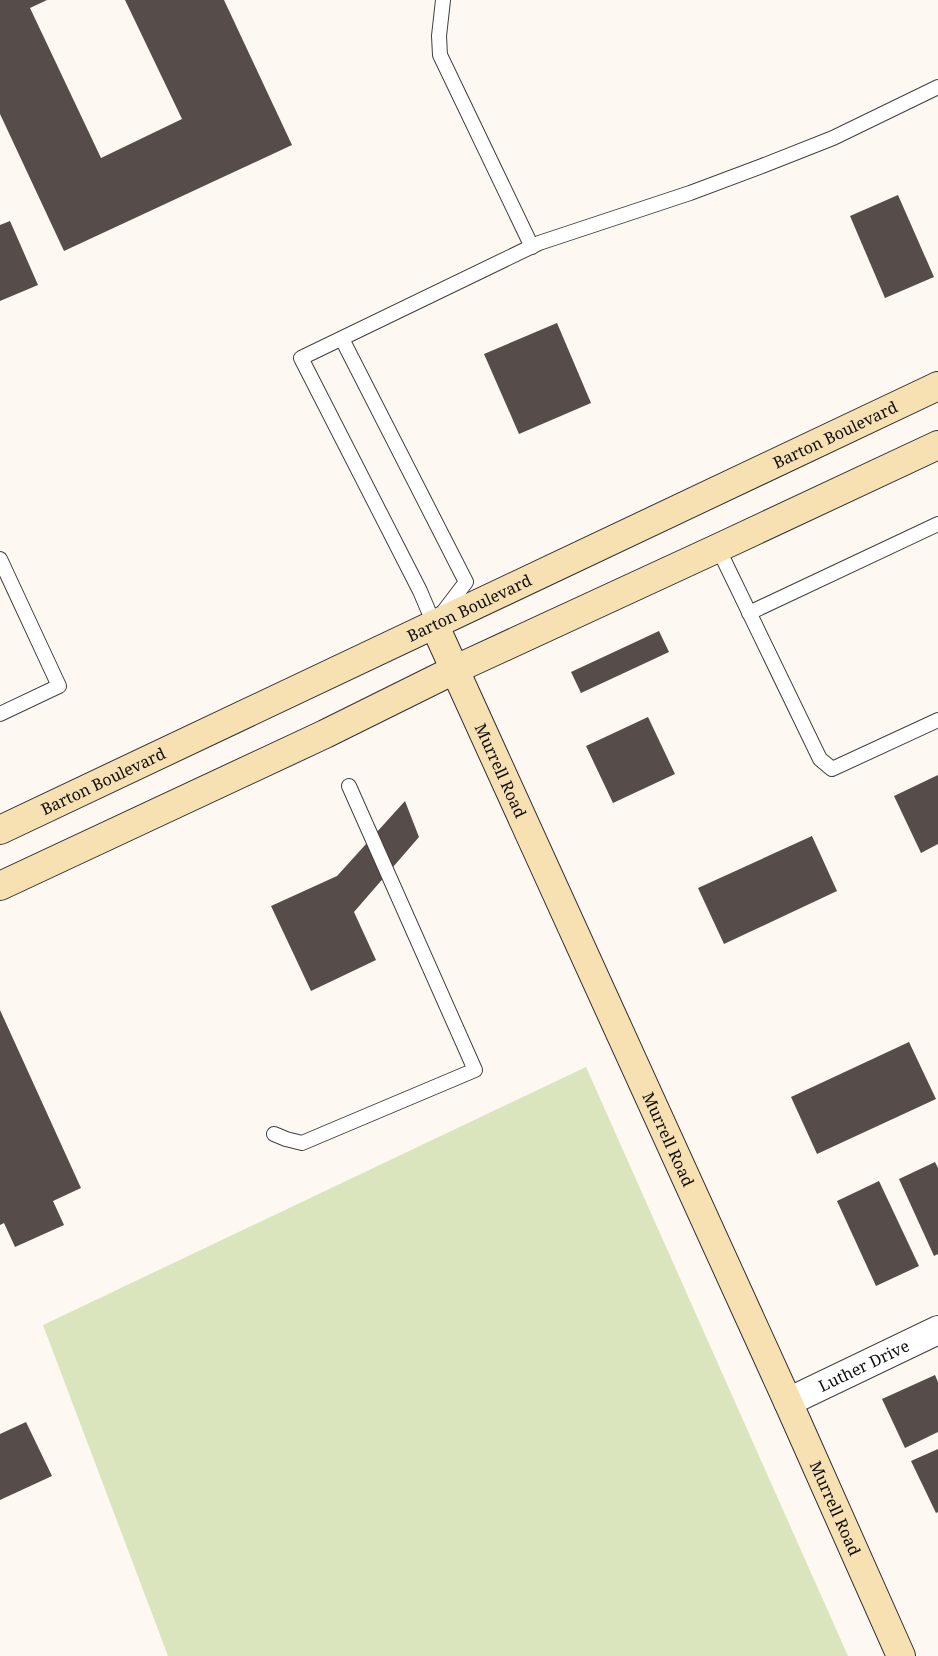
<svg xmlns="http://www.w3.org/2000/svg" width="938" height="1656" font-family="'Noto Serif',serif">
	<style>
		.green { fill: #dae5bd }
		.building { fill: #564d4b }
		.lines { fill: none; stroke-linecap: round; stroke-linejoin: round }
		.lane-casing { stroke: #414141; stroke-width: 16 }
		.street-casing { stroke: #414141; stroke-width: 30 }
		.secondary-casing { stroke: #303030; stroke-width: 30 }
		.lane { stroke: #fff; stroke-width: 14 }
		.street { stroke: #fff; stroke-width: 28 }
		.secondary { stroke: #f7e1b2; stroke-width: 28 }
		.labels { text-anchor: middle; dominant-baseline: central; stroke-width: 5; stroke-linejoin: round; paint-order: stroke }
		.street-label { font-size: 16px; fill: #0e0e0e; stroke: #fff }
	</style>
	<rect width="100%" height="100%" fill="#fdf8f1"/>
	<path class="green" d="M586,1067L848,1656H168L43,1325Z"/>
	<g class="building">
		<path d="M0,0H47L30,8L101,158L182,119L125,0H224L292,145L64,251L0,114Z"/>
		<path d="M898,195L934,277L885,298L850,216Z"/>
		<path d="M10,221L38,285L0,301V225Z"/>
		<path d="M557,323L591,403L519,434L484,354Z"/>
		<path d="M659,631L669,652L581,693L571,672Z"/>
		<path d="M648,717L675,774L613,803L586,746Z"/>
		<path d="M938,775V844L921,853L894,796Z"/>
		<path d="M405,801L419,837L354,912L376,960L311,991L271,906L337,876Z"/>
		<path d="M812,836L837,891L724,944L698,888Z"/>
		<path d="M0,1010L81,1188L53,1201L64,1225L15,1247L4,1223L0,1225Z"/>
		<path d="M909,1042L936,1099L817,1154L791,1097Z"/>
		<path d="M935,1162L938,1168V1254L934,1256L899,1179Z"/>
		<path d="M879,1181L919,1266L876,1286L837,1201Z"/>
		<path d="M935,1375L938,1382V1432L905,1448L882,1399Z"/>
		<path d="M26,1422L52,1476L0,1500V1434Z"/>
		<path d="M938,1449V1512L936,1513L911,1461Z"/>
	</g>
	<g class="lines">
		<g class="lane-casing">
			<g id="lane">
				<path d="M443,0L439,36L440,55L532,247"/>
				<path d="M342,339L466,582L434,624L420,591L301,358L539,243L690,193L762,166L833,138L938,87"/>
				<path d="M718,548L820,759L832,769L938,720"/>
				<path d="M0,559L59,686L0,714"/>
				<path d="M749,613L938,524"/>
				<path d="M274,1134L286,1139L302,1143L475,1070L349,786"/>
			</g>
		</g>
		<g class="street-casing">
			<g id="street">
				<path id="s1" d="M788,1402L938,1330"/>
			</g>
		</g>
		<g class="secondary-casing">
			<g id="secondary">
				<path id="s2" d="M434,624L788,1402L901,1656"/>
				<path id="s3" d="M0,830L938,386"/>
				<path d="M0,886L325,734L456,669L718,548L938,445"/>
			</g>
		</g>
		<use href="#lane" class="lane"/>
		<use href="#street" class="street"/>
		<use href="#secondary" class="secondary"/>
	</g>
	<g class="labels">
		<g class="street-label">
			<text stroke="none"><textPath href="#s3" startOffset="924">Barton Boulevard</textPath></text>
			<text stroke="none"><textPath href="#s3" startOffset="519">Barton Boulevard</textPath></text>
			<text stroke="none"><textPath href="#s2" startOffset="161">Murrell Road</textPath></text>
			<text stroke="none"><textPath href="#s3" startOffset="114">Barton Boulevard</textPath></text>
			<text stroke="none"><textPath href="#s2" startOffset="566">Murrell Road</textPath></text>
			<text stroke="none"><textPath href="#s1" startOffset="84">Luther Drive</textPath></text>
			<text stroke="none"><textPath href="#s2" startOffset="971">Murrell Road</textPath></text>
		</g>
	</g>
</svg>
